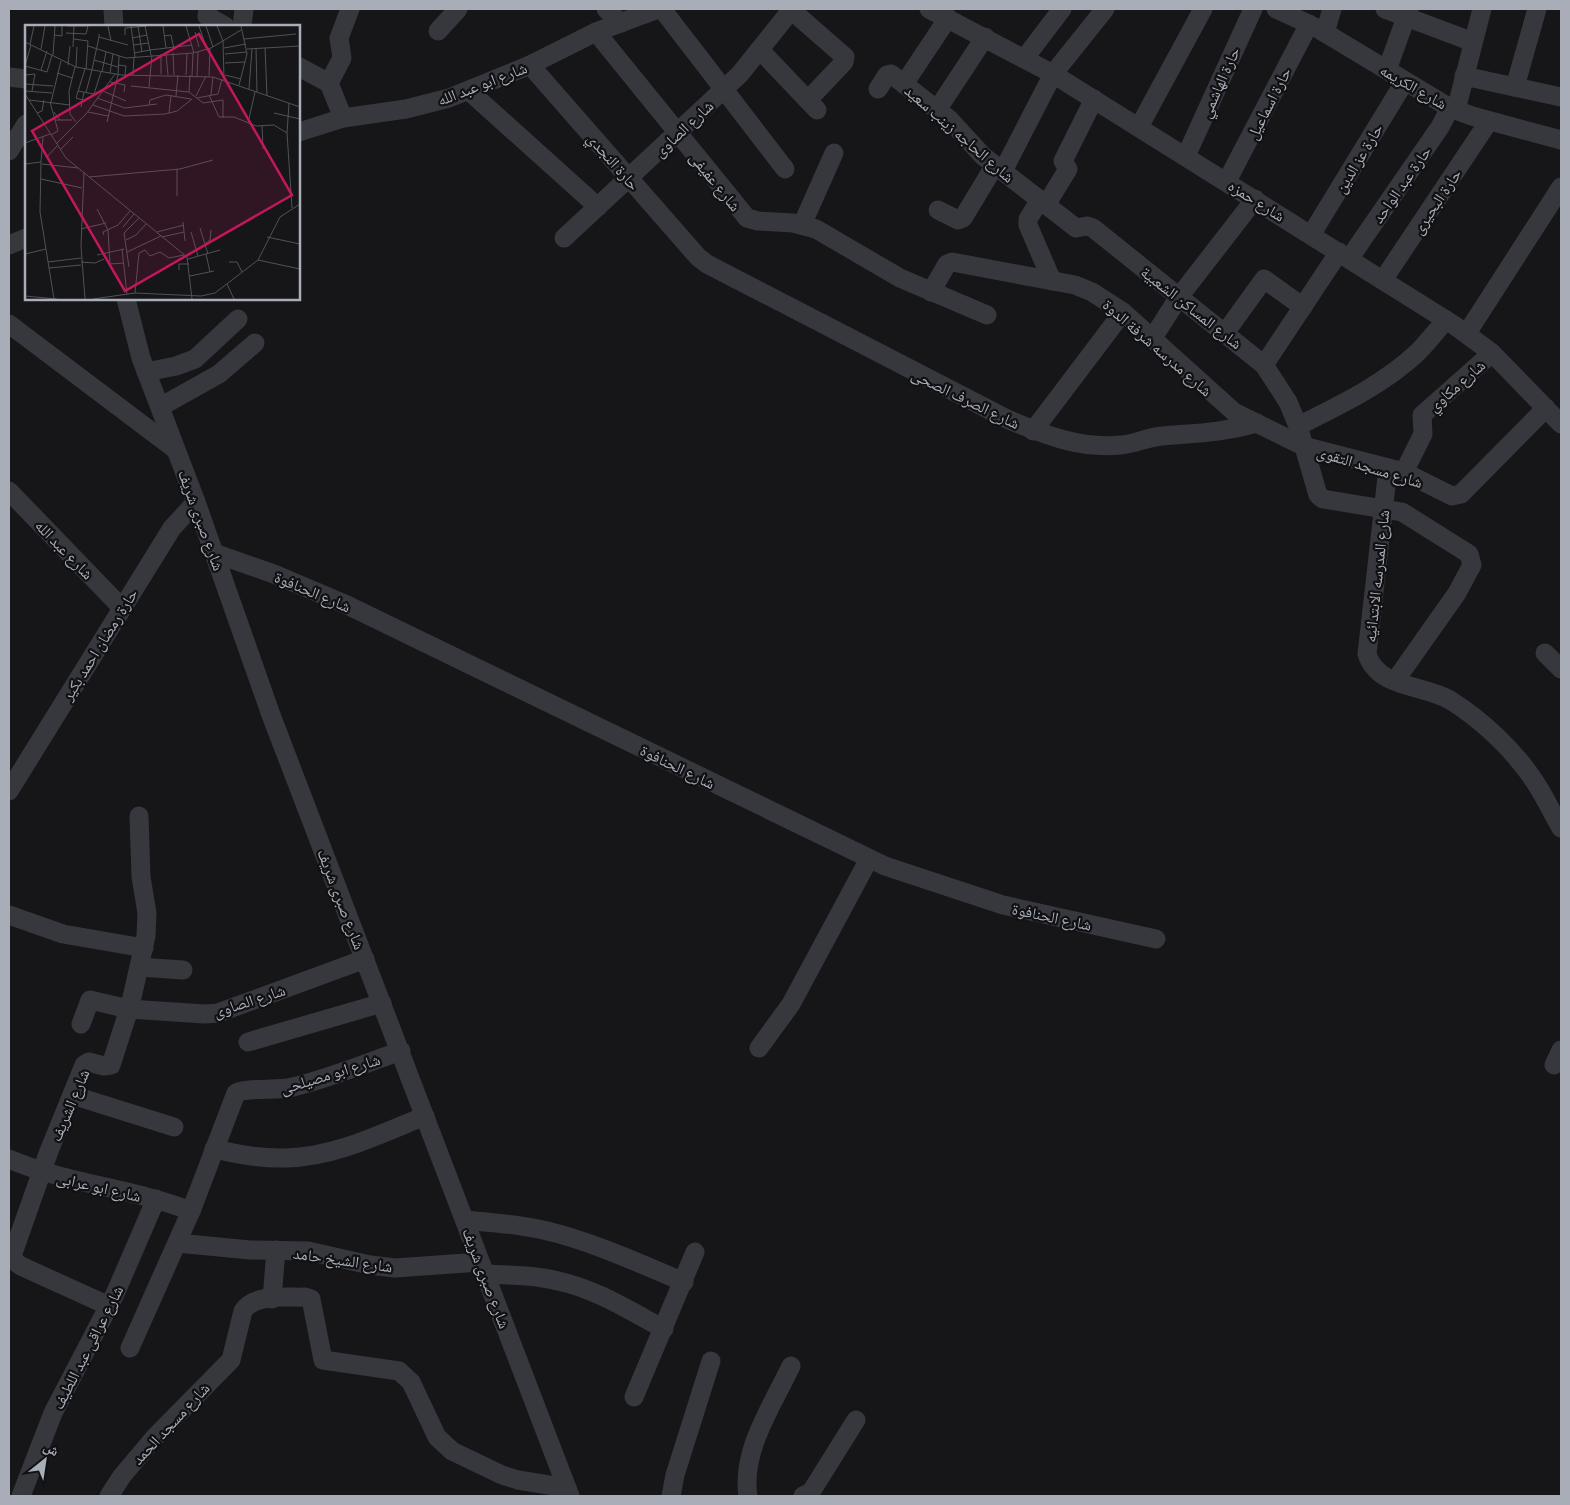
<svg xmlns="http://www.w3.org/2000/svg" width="1570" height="1505" font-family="Barlow,'Noto Naskh Arabic',sans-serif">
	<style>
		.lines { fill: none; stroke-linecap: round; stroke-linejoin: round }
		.minor { stroke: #37383d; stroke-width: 19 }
		.labels { text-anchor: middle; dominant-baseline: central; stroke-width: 4.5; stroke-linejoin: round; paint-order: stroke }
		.street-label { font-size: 16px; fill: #a8adb8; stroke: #111113 }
		.inset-road { fill: none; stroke: #505258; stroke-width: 1 }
		.view { fill: #c2185b; fill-opacity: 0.15; stroke: #c2185b; stroke-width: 2.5 }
		.inset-edge { fill: none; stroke: #a8adb8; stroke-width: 2.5 }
	</style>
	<rect width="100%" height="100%" fill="#161618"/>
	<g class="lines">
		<g class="minor">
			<path d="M113,9L114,26"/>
			<path d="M208,9L207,16L225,26"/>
			<path d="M606,9L621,23"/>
			<path d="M662,9L785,169"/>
			<path d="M790,9L845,57L844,62L808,100"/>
			<path d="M929,9L1053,74L1454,325L1492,353L1561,424"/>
			<path d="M1276,9L1317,28L1450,108L1472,116L1561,140"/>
			<path d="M1385,9L1473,42"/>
			<path d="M242,26L244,9"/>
			<path d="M438,31L458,9"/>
			<path d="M596,32L747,218L758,221L793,223L816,229L900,278L987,315"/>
			<path d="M1325,33L1332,9"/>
			<path d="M760,50L817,110"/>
			<path d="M1024,59L1062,9"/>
			<path d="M530,65L698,257L707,264L1007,419C1044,435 1080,449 1121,445C1135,444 1148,437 1162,436C1198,433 1221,433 1257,423"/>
			<path d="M299,67L329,83"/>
			<path d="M1387,70L1409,9"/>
			<path d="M1464,76L1561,97"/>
			<path d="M9,77L26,79"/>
			<path d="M904,84L948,18"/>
			<path d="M1515,87L1537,9"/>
			<path d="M878,89L887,75L891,74L949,119L983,156L1076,228L1087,226L1093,228L1264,365L1288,402L1298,426L1318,495L1323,499L1402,512L1469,554L1472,565L1457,593L1395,681"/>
			<path d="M469,91L598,207"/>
			<path d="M937,110L985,37"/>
			<path d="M1456,110L1482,9"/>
			<path d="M343,118L329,83L342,58L339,38L350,9"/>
			<path d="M1139,127L1203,9"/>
			<path d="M299,132L343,118L406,109L449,98L530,65L596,32L658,9"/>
			<path d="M9,151L26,124"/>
			<path d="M1186,156L1253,9"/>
			<path d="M1003,171L1053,74L1105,9"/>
			<path d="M1227,181L1309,24"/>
			<path d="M1040,200L1028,219V225L1052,281"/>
			<path d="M1046,205L1068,169L1063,161L1094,99"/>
			<path d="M938,210L958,220L963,218L995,165"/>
			<path d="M802,225L834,153"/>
			<path d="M1311,235L1405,81"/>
			<path d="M564,238L740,74L792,9"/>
			<path d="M9,245L26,238"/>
			<path d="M1349,259L1440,127L1450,108"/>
			<path d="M1383,280L1489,121"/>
			<path d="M931,292L947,264L952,262L1075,285L1092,292L1123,312L1234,412L1303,446L1404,472L1452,496L1461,494L1546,408"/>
			<path d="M126,299L141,358L196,502L271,715L570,1496"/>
			<path d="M9,324L176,450"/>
			<path d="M1225,333L1264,279L1303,307"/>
			<path d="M1467,333L1561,187"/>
			<path d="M1152,339L1179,297L1255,199"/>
			<path d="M1264,365L1339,252"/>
			<path d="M146,372L176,366L195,359L238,319"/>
			<path d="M160,407L219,374L255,343"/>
			<path d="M1298,426C1340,405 1383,385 1418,352C1428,342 1437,330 1446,320"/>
			<path d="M1033,431L1123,312"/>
			<path d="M1388,468L1367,654C1378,689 1423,684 1450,700C1482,720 1514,750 1535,782C1545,797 1552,813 1561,828"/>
			<path d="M1404,472L1423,434L1422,415L1492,353"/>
			<path d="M9,491L122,608"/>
			<path d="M214,553L274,574L347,605L885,866L1003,905L1156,939"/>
			<path d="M1545,653L1561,669"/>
			<path d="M9,791L172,528L196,502"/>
			<path d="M9,915L63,934L144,948"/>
			<path d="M139,967L183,970"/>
			<path d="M81,1024L90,1000L129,1009L205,1014L218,1013L365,959"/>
			<path d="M248,1042L382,1003"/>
			<path d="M759,1048L791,1004L869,859"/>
			<path d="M1554,1065L1561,1050"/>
			<path d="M72,1095L174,1127"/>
			<path d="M214,1149C237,1154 261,1159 286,1158C335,1157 380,1134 425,1116"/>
			<path d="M9,1159C67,1184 132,1188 191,1211"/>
			<path d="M465,1220C496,1223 528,1225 559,1234C602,1246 643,1265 684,1282"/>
			<path d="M177,1243L250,1250L308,1251L370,1265L395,1268L480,1262"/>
			<path d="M485,1274C509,1275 534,1275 558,1281C596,1289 630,1311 664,1329"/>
			<path d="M272,1299L276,1250"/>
			<path d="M109,1306L21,1266L14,1261L13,1253L49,1151L84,1065L89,1062L104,1066L111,1065L130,1006L146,936L147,913L141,877L139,816"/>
			<path d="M130,1348L191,1211L236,1093C247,1087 278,1091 293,1087C330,1078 366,1063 401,1051"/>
			<path d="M634,1397L695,1252"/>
			<path d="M21,1496L53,1413L115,1294L156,1199"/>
			<path d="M109,1496L122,1476L154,1438L231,1360L243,1311C255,1293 286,1298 305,1297L311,1299L323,1360L399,1371L411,1382L437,1437L452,1451L502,1475L518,1480L567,1488"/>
			<path d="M671,1496L675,1475L711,1361"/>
			<path d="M748,1496C741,1451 772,1406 791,1366"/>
			<path d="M803,1496L811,1492L856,1420"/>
		</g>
	</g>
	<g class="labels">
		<g class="street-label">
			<text transform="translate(1219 82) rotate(-66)">حارة الهاشمي</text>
			<text transform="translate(482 83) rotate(-21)">شارع ابو عبد الله</text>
			<text transform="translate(1414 86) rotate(30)">شارع الكريمه</text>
			<text transform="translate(1268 103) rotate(-63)">حارة اسماعيل</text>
			<text transform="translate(683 128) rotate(-43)">شارع الصاوى</text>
			<text transform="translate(960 133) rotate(41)">شارع الحاجه زينب سعيد</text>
			<text transform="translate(1358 158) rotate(-59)">حارة عز الدين</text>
			<text transform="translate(614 161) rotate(49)">حارة النجدي</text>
			<text transform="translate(716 181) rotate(51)">شارع عفيفى</text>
			<text transform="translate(1401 184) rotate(-55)">حارة عبد الواحد</text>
			<text transform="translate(1257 200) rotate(32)">شارع حمزه</text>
			<text transform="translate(1436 201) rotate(-56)">حارة البحيرى</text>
			<text transform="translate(1192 307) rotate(38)">شارع المساكن الشعبية</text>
			<text transform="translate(1158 347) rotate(41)">شارع مدرسه شرفة الدوة</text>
			<text transform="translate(1456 385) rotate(-41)">شارع مكاوي</text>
			<text transform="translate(966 398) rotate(26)">شارع الصرف الصحى</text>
			<text transform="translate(1370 466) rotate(17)">شارع مسجد التقوى</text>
			<text transform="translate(202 520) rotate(70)">شارع صبرى شريف</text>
			<text transform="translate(65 549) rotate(46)">شارع عبد الله</text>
			<text transform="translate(1376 576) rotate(-84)">شارع المدرسه الابتدائيه</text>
			<text transform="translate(313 591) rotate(23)">شارع الحنافوة</text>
			<text transform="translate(99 644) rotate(-58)">حارة رمضان احمد بكير</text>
			<text transform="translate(678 766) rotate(26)">شارع الحنافوة</text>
			<text transform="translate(342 899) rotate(69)">شارع صبرى شريف</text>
			<text transform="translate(1052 916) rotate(12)">شارع الحنافوة</text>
			<text transform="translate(249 1000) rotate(-18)">شارع الصاوى</text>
			<text transform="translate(330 1073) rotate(-17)">شارع ابو مصيلحى</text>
			<text transform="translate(69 1105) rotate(-67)">شارع الشريف</text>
			<text transform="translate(99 1186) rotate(13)">شارع ابو عرابى</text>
			<text transform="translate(343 1259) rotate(8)">شارع الشيخ حامد</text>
			<text transform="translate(487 1278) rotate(69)">شارع صبرى شريف</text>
			<text transform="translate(87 1347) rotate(-63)">شارع عراقى عبد اللطيف</text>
			<text transform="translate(170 1423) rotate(-47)">شارع مسجد الحمد</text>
		</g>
	</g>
	<g transform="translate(25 25)">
		<rect width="275" height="275" fill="#161618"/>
		<path class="inset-road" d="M42,1H63M83,1L86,16M106,1L110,32M113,1L117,27M120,1L126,30M138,1L141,23M161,1L169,28M174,1L182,25M181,1L188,22M192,1L198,16M170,7L174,22M41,8L61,9L63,1M74,9V12L103,20M29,10L37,11V1M100,10V3L122,1M139,11L146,10L149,24M107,13L122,10M49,14L63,16L61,44M219,14L271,9M198,16L199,55M0,17L51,42L96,50L188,52L275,82M5,19L9,1M108,20L124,18M63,21L101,33L168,28L186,23L216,5M48,22L49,1M199,23L221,19M231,23L232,67M240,23L242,71M16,24L20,1M222,24L275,21M125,25L167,20M109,28L125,25M148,28L149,50M136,29V49M141,29L143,50M200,29L222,27M28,30L30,1M69,35L93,42M200,38L220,37M43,40L45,21M93,40L101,41L100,50M0,41L22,47L27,30M0,41L6,20M50,42L44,66L45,89L51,97M51,42L52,22M16,45L22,26M67,45L74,12M77,47L81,27M32,48L47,53M85,48L88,29M0,50L10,49L7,66M93,50L94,31M108,50L109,32M161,50L162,28M200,50L216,54M167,51L168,28M172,51L173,27M184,51L185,24M85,57L100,60L99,67M0,59L28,61M214,60L222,29L216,1M106,61L164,67L178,78L198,75V93M124,62L127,30M224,64L227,24M0,66L27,68M53,66L69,69M78,66L101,76M61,67L67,45M164,67L165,50M0,69L41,133L162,232L167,274M69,69L76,47M184,70L194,92H209L231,101L249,100L262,108L267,183M186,70L188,52M151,71L153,50M171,71L181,51M72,73L100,83L132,79M172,73L193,69L197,54M4,75L45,80M57,75L51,73L60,44M25,77L30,95H35M26,77L36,36M68,80L99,91L140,89L152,86L167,74M124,80L125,75L141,70L166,74M56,82L59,67M29,87L35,95H47M63,87L83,91M12,88L17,86L19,75M144,88L146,70M249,88L275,94M82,97L93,50M223,98L230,67M237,100L238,124M262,108L264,78M26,110L33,106L30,95M0,118L25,109M31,119L61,89L90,49M35,125L48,112M21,133L32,121M16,137L15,187L29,274M0,139L16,137L18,112M17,139L53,143M59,147L56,221L60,274M64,152L155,144L188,135M16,154L57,163M152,171V144M72,184L83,205L85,239L99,238M158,197L160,216M98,202L109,189M175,203L183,229M56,204L81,198M132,207L159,200M166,207L173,231M79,210L78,207L93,200L105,186M137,212L159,207M242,212L275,219M101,215L111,210L121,199M179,220L185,215L186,205M97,224L102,269M102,227L136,211M0,229L21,224M181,229L185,247M72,230L99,224M163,234L195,225M233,235L275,244M23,237L56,233M56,237L70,238L79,234M204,237H212L217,247M104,242L99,208L114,193M24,243L56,240M154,245V239H164M165,251L189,246M202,259L209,274M110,268L114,228L120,225L125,231L135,227L144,233L159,230M0,271L32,274M68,274L110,268L176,271L190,268L233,235L255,192L275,179"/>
		<path class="view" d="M174,9L267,170L100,266L7,106Z"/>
		<rect width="275" height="275" class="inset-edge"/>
	</g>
	<rect width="1570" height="1505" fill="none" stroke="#a8adb8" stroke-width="20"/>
	<g transform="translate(45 1460) rotate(30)" stroke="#111113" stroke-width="4" paint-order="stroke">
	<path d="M0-4L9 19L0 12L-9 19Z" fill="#a8adb8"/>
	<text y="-8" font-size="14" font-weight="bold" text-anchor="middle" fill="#a8adb8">ش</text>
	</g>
</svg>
